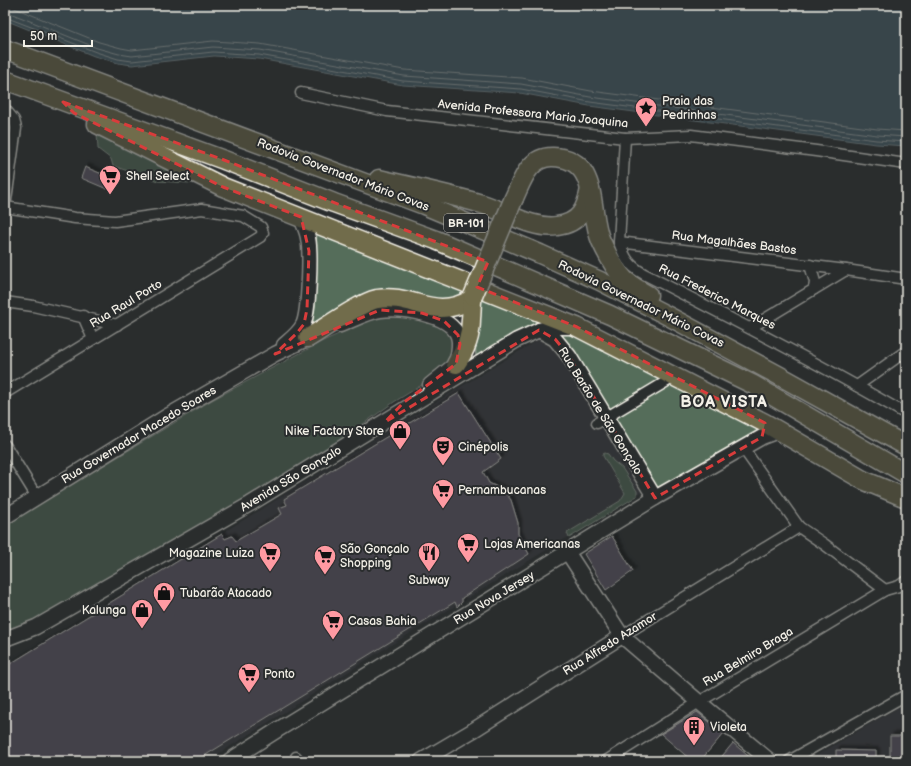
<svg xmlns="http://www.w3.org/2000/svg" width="911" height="766" font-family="'Balsamiq Sans',sans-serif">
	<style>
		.built { fill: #3b3a40 }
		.green { fill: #556d5a; stroke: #a4afa1 }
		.water { fill: #49626d; stroke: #8d9b9e }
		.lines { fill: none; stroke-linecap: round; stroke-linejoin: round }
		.shore { stroke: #b0b8b7; stroke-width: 1 }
		.building { fill: #635a6b; stroke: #f4f1e8; filter: url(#shadow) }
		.street-casing { stroke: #f4f1e8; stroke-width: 13 }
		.secondary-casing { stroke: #f4f1e8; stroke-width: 17 }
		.highway-casing { stroke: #f4f1e8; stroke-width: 21 }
		.street { stroke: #2a2d2e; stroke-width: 10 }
		.secondary { stroke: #2a2d2e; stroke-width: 14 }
		.highway { stroke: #716c4b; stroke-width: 18 }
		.highway-bridge-casing { stroke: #f4f1e8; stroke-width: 21; stroke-linecap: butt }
		.highway-bridge { stroke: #716c4b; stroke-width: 18 }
		.marked { fill: none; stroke: #d93c3b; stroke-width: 3; stroke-dasharray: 8 5; stroke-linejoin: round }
		.labels { text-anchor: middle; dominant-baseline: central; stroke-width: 4; stroke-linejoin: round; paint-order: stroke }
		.shield { fill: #2a2d2e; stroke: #b7b6b0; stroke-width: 1 }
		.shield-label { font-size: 11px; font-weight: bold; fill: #f4f1e8 }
		.poi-label { font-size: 12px; fill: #f4f1e8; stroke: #2a2d2e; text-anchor: start }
		.street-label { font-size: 12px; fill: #f4f1e8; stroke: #2a2d2e }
		.district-label { font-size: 16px; font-weight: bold; letter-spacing: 1px; fill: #f4f1e8; stroke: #2a2d2e }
	</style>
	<defs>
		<filter id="shadow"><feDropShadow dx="3.5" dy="-3.5" stdDeviation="1" flood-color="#0009"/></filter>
	</defs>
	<rect width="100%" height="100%" fill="#2a2d2e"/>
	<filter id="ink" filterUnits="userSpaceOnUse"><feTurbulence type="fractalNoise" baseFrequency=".025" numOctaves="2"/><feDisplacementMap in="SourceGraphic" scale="8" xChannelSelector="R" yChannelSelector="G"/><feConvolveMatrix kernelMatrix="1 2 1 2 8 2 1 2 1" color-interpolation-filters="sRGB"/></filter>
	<g filter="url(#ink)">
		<g class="built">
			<path d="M549,333L648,488L376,654L207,761H5V666Z"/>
			<path d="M906,703V761H807Z"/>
		</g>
		<g class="green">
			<path d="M97,133L207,184L158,181L113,166L111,159L98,149Z"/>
			<path d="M317,230L465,292L458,298L445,303L381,292L312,334Z"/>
			<path d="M480,294L553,322L476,359L475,326Z"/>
			<path d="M387,315H402L414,319L448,330L454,337L455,360L425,383L394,402L329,448L26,628L5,634V525L212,400L323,341L370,320Z"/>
			<path d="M576,331L752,422L758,431L658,491L571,347L551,332Z"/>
			<path d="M605,453L608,454L613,461L622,468L637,491V496L569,538L567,533L620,501L625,493L603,456V454Z"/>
		</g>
		<path class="water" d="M5,5H906V146L876,144L589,106L520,93L403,85L259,59L214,56L132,65L118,63L94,56L5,20Z"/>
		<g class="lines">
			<g class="shore">
				<path d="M5,6L12,7L99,42L121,48L132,50L213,41L260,44L404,70L522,78L591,91L877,129L906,131"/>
				<path d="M5,12L10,13L97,48L119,54L132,56L213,47L260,50L404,76L521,84L590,97L877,135L906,137"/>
				<path d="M5,17L96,52L118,59L132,61L213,52L259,55L403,81L521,89L590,102L876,140L906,142"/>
			</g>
		</g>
		<g class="building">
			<path d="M85,167L112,178L107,189L81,178Z"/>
			<path d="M459,393L501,459L483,472L489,483L503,490L511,500L518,523V534L529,554L462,598V602L457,607L455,602L196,761H5V667L222,534L225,539L232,536L236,541L282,514L279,508L287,505L284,499Z"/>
			<path d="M612,536L633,571L606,590L584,554Z"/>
			<path d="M697,712L724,733L700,761H692L661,734Z"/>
			<rect x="890" y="736" width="16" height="25"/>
			<path d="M733,743L754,761H718Z"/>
			<path d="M836,750L876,751V761H836Z"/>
		</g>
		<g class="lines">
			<g class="street-casing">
				<g id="street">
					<path d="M301,93L387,111L625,138L691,135L816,151L906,164"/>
					<path d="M5,109L14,120L16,128L5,207"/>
					<path d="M625,138L619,242C625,258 628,265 644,274C732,319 820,364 906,414"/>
					<path d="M5,207L75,218L115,221L202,209L243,216L261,227L263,233L260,237L5,393"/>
					<path d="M619,242L846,270L906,279"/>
					<path d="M810,265L815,282L814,289"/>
					<path d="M5,302L33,306L117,325"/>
					<path d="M83,316L93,339"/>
					<path d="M750,328L846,270"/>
					<path d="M857,386L906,351"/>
					<path d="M597,423L674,377"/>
					<path d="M5,445L37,497"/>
					<path d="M743,448L799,527L824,544L885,590"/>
					<path d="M622,636L799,527"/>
					<path d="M296,757L299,761"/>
					<path d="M606,761L699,702L885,590L899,586L906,581"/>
					<path d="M789,761L906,695"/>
				</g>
			</g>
			<g class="secondary-casing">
				<g id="secondary">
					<path d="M340,325C353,320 367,312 380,310C401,307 450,314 458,336C461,345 458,354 456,364L430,385"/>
					<path d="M539,330L555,339L569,356L655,498"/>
					<path d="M284,345C291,339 299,333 303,325C309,313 311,252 308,238C307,231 303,224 301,217"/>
					<path d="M5,517L169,415L275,354L317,334"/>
					<path d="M568,553L622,636L699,702L770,761"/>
					<path d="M5,639L36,627L250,504L517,340L539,330L550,327H571"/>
					<path d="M229,761L279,729L655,498L762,437L778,431"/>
					<path d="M421,761L472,731L622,636"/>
				</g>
			</g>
			<g class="highway-casing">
				<g id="highway">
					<path d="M5,49L424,205L540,254L600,281L670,317L778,375L906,446"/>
					<path d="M5,80L224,160L334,203L436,240L610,315L752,384L906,474"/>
					<path d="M97,124L223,187L577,327L765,423L863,480L906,498"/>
					<path d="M379,179C413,187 448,194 482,204C505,211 533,230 557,226C580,223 586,209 590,189"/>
					<path d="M514,198C522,181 529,156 553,157C601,158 588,213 601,241C607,254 615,270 625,280C632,286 641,291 648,295"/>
					<path d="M308,338C325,328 359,303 377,299C414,293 433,322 472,299"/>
					<path d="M456,364C466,350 471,335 471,319C472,311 471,303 473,296"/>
				</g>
			</g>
			<use href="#street" class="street"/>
			<use href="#secondary" class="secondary"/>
			<use href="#highway" class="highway"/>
			<g class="highway-bridge-casing">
				<path id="highway-bridge" d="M473,296L514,198"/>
			</g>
			<use href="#highway-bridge" class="highway-bridge"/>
		</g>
	</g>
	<path d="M0 0H911V766H0ZM63,102L224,160L488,262L477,287L577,327L765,423L762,437L655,498L569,356L555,339L539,330L385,422L403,403L456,364L460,344L458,335L444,321L422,313L380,310L275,354L297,333L304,324L307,309L309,251L301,217L223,187L74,113Z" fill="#2a2d2e" fill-opacity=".55" fill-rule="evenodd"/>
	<path class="marked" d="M63,102L224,160L488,262L477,287L577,327L765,423L762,437L655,498L569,356L555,339L539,330L385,422L403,403L456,364L460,344L458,335L444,321L422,313L380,310L275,354L297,333L304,324L307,309L309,251L301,217L223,187L74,113Z"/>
	<defs>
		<g id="sight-pin" transform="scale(1.15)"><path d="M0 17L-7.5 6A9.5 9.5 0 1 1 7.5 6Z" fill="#ff9aa2" stroke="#2a2d2e"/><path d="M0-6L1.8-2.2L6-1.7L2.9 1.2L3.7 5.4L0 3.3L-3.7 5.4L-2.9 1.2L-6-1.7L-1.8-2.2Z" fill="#111"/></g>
		<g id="supermarket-pin" transform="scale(1.15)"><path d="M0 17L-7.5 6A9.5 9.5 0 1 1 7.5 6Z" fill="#ff9aa2" stroke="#2a2d2e"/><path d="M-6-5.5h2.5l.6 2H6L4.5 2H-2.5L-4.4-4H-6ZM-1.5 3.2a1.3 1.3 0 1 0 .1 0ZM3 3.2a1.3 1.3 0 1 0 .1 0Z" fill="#111"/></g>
		<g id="shop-pin" transform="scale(1.15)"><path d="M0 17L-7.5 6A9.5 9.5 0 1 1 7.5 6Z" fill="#ff9aa2" stroke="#2a2d2e"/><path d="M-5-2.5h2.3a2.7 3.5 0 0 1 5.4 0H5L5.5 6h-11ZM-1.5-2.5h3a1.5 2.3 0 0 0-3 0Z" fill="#111"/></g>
		<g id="theatre-pin" transform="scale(1.15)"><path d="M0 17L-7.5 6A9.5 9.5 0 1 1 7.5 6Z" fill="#ff9aa2" stroke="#2a2d2e"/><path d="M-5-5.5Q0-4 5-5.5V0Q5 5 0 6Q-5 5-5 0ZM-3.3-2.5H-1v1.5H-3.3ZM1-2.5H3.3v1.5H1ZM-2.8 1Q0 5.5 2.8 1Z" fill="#111"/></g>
		<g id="restaurant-pin" transform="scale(1.15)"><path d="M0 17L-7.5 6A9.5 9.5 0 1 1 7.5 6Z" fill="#ff9aa2" stroke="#2a2d2e"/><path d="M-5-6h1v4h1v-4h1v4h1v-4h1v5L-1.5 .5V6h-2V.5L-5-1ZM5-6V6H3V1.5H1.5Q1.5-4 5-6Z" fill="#111"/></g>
		<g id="building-pin" transform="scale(1.15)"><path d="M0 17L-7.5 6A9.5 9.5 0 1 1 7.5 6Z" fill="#ff9aa2" stroke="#2a2d2e"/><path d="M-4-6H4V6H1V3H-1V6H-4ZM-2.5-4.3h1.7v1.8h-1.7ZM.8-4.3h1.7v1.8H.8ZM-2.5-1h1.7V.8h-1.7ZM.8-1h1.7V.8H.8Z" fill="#111"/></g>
	</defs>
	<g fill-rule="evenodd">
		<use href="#sight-pin" x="646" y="108"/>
		<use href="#supermarket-pin" x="110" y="176"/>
		<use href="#shop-pin" x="400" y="431"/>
		<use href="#theatre-pin" x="443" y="447"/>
		<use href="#supermarket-pin" x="443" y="490"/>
		<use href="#supermarket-pin" x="468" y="544"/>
		<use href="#supermarket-pin" x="270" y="553"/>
		<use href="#restaurant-pin" x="429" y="553"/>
		<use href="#supermarket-pin" x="325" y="556"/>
		<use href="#shop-pin" x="164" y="593"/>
		<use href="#shop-pin" x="142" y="610"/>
		<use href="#supermarket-pin" x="333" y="621"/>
		<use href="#supermarket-pin" x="249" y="674"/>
		<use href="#building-pin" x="694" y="727"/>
	</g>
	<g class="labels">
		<rect class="shield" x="444" y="214" width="44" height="18" rx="3"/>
		<g class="shield-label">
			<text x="466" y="223">BR-101</text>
		</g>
		<g class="poi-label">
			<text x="662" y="101">Praia das<tspan x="662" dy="14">Pedrinhas</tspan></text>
			<text x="126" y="176">Shell Select</text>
			<text x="384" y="431" text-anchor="end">Nike Factory Store</text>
			<text x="458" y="447">Cinépolis</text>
			<text x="458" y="490">Pernambucanas</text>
			<text x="484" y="544">Lojas Americanas</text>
			<text x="340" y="549">São Gonçalo<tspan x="340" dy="14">Shopping</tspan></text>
			<text x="254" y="553" text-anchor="end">Magazine Luiza</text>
			<text x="429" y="580" text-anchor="middle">Subway</text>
			<text x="180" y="593">Tubarão Atacado</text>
			<text x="126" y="610" text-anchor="end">Kalunga</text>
			<text x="348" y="621">Casas Bahia</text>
			<text x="264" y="674">Ponto</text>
			<text x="710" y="727">Violeta</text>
		</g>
		<g class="street-label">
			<text transform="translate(533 114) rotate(6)">Avenida Professora Maria Joaquina</text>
			<text transform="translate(343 175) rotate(21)">Rodovia Governador Mário Covas</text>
			<text transform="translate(734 243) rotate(7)">Rua Magalhães Bastos</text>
			<text transform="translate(717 297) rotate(27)">Rua Frederico Marques</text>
			<text transform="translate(126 304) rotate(-31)">Rua Raul Porto</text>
			<text transform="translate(641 304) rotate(26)">Rodovia Governador Mário Covas</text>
			<text transform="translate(600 411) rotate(58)">Rua Barão de São Gonçalo</text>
			<text transform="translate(139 435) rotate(-31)">Rua Governador Macedo Soares</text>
			<text transform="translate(291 479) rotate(-31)">Avenida São Gonçalo</text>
			<text transform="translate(494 598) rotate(-31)">Rua Nova Jersey</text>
			<text transform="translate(610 644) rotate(-32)">Rua Alfredo Azamor</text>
			<text transform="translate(748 657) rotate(-31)">Rua Belmiro Braga</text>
		</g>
		<g class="district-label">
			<text x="724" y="402">BOA VISTA</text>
		</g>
	</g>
	<rect width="911" height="766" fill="none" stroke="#2a2d2e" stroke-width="20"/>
	<rect x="10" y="10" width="891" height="746" fill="none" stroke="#f4f1e8" stroke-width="1.5" filter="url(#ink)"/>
	<path d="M24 40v6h68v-6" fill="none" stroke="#f4f1e8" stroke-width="2"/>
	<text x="30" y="40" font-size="12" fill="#f4f1e8" stroke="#2a2d2e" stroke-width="3" paint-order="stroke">50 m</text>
</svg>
